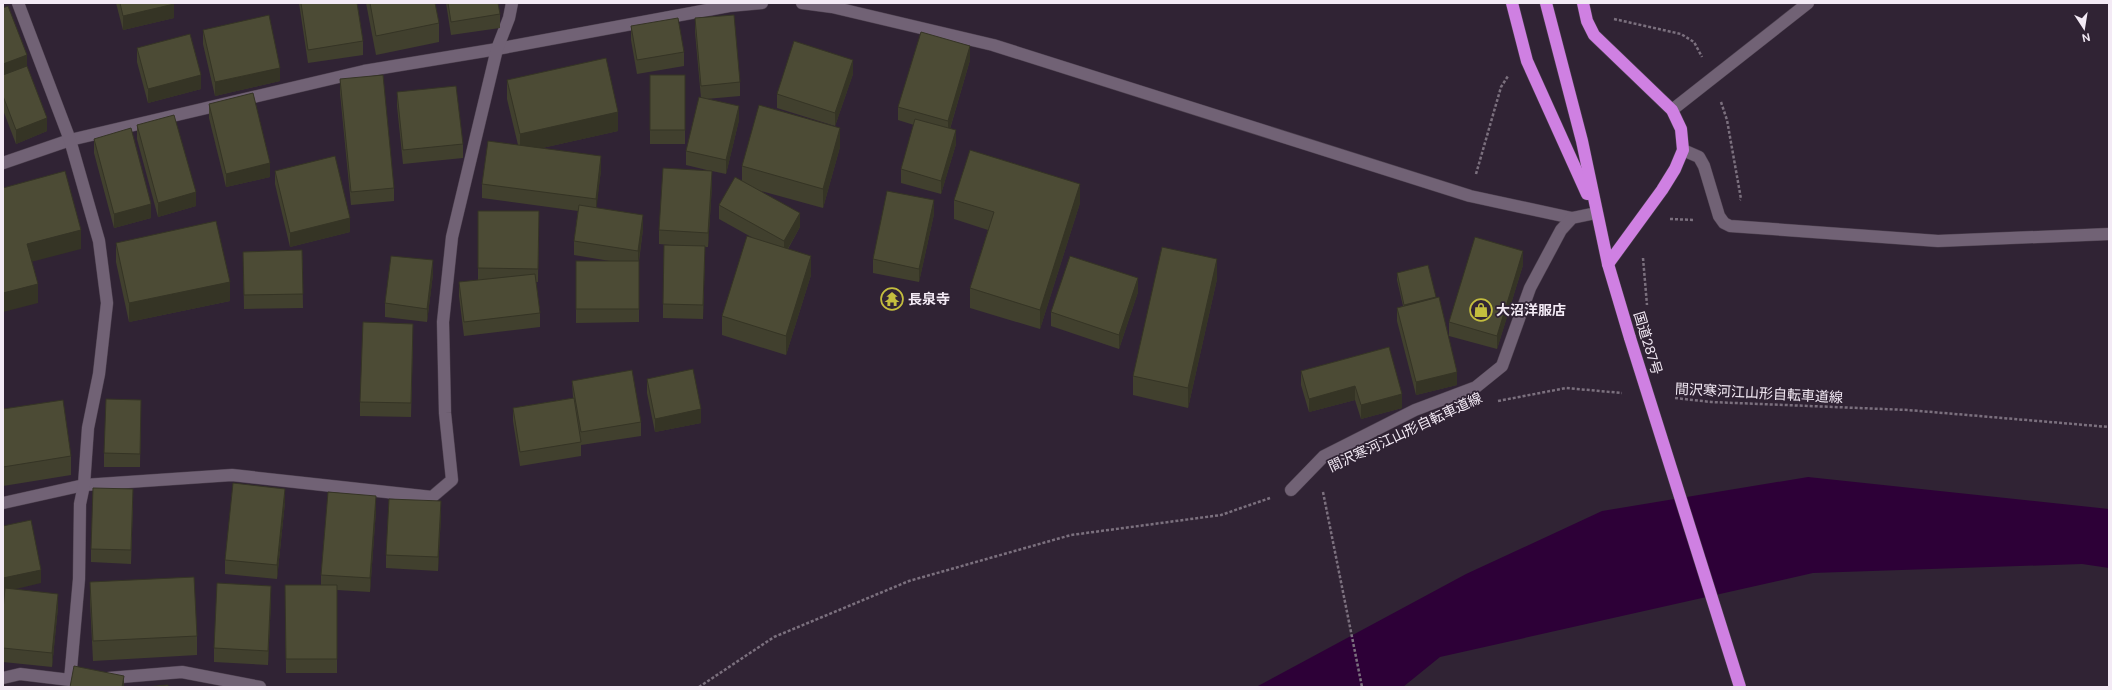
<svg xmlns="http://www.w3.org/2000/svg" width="2112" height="690" font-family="'DM Sans','Noto Sans JP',sans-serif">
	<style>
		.water { fill: #2d0037 }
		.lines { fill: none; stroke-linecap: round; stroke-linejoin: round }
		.minor-casing { stroke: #4d414f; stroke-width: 13 }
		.highway-casing { stroke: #4d414f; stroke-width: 13 }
		.path { stroke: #7b707e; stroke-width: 2.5; stroke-dasharray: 3 2; stroke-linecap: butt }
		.minor { stroke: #716275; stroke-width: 12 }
		.highway { stroke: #cf80e2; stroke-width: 12 }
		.highway-bridge-casing { stroke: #4d414f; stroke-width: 13; stroke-linecap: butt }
		.highway-bridge { stroke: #cf80e2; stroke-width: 12 }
		.wall { fill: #41402e }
		.shaded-wall { fill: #353425 }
		.building { fill: #4c4b35; stroke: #353425 }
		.labels { text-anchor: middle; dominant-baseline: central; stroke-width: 3.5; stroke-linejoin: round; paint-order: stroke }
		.poi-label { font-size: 14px; font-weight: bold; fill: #f3eaf5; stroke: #302334; text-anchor: start }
		.street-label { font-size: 14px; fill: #f3eaf5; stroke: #302334 }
	</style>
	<rect width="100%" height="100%" fill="#302334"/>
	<path class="water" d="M1808,477L2109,509V568L2082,564L1813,573L1440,657L1403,687H1256L1466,574L1602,511Z"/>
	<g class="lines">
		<g class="minor-casing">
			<g id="minor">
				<path d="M802,3L832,7L993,45L1470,196L1572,218"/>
				<path d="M1672,110L1808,3"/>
				<path d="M1683,150L1699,157L1704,166L1719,216L1724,223L1730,226L1938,241L2109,234"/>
				<path d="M3,163L70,140L364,71L497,49L729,6L762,3"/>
				<path d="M1291,490L1324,456L1415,410L1476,387L1502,366L1530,288L1561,230L1572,218L1596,213"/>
				<path d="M3,503L84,485L232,475L432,497L452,480L445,413L443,322L452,237L497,49L509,18L512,3"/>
				<path d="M3,678L20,674L70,680L79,579L80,504L84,485L88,428L99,374L107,303L99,241L70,140L18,3"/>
				<path d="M109,678L182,672L260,687"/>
			</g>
		</g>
		<g class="highway-casing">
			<g id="highway">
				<path d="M1512,3L1527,61L1587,194"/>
				<path d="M1546,3L1582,141L1608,264L1630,338"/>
				<path d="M1583,3L1587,21L1594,35L1672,110L1681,129L1683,150L1675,169L1662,190L1608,264"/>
			</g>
		</g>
		<g class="path">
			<path d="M1614,19L1681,34L1694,42L1702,57"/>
			<path d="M1721,102L1727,120L1741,199L1740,200"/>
			<path d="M1476,174L1501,87L1508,76"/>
			<path d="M1670,219L1695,220"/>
			<path d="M1643,258L1647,305"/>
			<path d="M1675,398L1711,402L1908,410L2109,427"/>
			<path d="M1498,401L1566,388L1622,393"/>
			<path d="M1323,492L1362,687"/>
			<path d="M699,687L774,637L909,581L1071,535L1221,515L1270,498"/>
		</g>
		<use href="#minor" class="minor"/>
		<use href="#highway" class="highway"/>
		<g class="highway-bridge-casing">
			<path id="highway-bridge" d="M1630,338L1740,687"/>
		</g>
		<use href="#highway-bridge" class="highway-bridge"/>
	</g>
	<g class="wall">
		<path d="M116,3H174V18L123,30Z"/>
		<path d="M299,3H357L363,41V55L308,63Z"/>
		<path d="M366,3H435L439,23V42L376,55Z"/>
		<path d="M446,3H498L500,14V28L451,35Z"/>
		<path d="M3,8L27,66L47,131L16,144L3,110Z"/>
		<path d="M695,18L740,82V96L706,99L739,120L726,174L712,171V185L708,247H705L703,319L663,318V304L681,246L659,244V230L711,171L686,165V151L701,98L695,32Z"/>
		<path d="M631,26L684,52V66L637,74L631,40Z"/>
		<path d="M203,30L280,81L215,96L203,44Z"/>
		<path d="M137,48L201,89L148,103L137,62Z"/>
		<path d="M970,60L950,129L956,144L941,194L901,183V169L914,125L898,120V107Z"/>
		<path d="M853,74L835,126L777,108V94Z"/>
		<rect x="650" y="75" width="35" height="69"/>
		<path d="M340,79L394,188V201L351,205L340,93Z"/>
		<path d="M507,80L618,131L542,148L601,170L596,208L643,229L639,261V322L576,323V261H610L574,255V241L578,211L482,198V184L518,145L507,99Z"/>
		<path d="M397,92L463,144V158L403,164L397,106Z"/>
		<path d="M209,104L270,177L226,187L209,118Z"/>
		<path d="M137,125L196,206L158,217L137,139Z"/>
		<path d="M94,139L151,218L114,228L94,153Z"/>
		<path d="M840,147L823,208L757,190L800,227L788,249L811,275L786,355L722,335V316L753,238L719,219V205L742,181V166Z"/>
		<path d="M275,171L350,232L290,247L275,184Z"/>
		<path d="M954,200L1080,203L1040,329L970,308V288L988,230L954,219Z"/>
		<path d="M478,211H539L538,282H536L540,313V327L464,336L459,296V282L478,280Z"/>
		<path d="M934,214L919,282L873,273V259Z"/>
		<path d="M116,243L230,301L129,322L116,262Z"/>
		<path d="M302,250L303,308L244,309L243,252Z"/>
		<path d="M1523,265L1497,349L1449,336V322Z"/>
		<path d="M1397,273L1436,298L1457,385L1416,395L1397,321V308L1403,306L1397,280Z"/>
		<path d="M433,274L427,322L385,317V303Z"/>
		<path d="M1217,279L1188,408L1133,395V376Z"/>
		<path d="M1138,292L1119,349L1051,326V312Z"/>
		<path d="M413,337L411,417L360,416V402Z"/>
		<path d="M1389,347L1402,408L1361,419L1355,400L1309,412L1301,385V371Z"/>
		<path d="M647,379L701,423L655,432L647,393Z"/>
		<path d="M572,381L641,422V436L581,445V456L520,466L513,421V408L573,398Z"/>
		<path d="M141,400L140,467H104V453Z"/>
		<path d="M3,409L71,456V475L3,486Z"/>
		<path d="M285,502L277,579L225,574V560Z"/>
		<path d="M133,503L131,564L91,562V549Z"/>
		<path d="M376,510L370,592L337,590V673H286L285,585H321V575Z"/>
		<path d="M441,515L438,571L386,568V555Z"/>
		<path d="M90,582L197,636V655L93,661L90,602Z"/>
		<path d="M41,583L15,589L58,607L52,667L3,662V610L5,591L3,592Z"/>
		<path d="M271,600L268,665L214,662V648Z"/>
	</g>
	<g class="shaded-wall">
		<path d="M174,4V18L123,30V16Z"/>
		<path d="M970,46V60L948,135V121Z"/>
		<path d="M27,55V68L3,77V64Z"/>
		<path d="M853,60V74L835,126V113Z"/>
		<path d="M280,68V81L215,96V82Z"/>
		<path d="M201,75V89L148,103V89Z"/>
		<path d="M739,106V120L726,174V160Z"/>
		<path d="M618,112V131L520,153V134Z"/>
		<path d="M47,118V131L16,144V130Z"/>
		<path d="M840,128V147L823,208V189Z"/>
		<path d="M956,130V144L941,194V181Z"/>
		<path d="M601,156V170L596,213V199Z"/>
		<path d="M270,163V177L226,187V174Z"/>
		<path d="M712,171V185L708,247V233Z"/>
		<path d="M1080,184V203L1040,329V310Z"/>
		<path d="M196,192V206L158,217V203Z"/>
		<path d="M934,200V214L919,282V269Z"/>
		<path d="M151,204V218L114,228V214Z"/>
		<path d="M800,213V227L784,255V241Z"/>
		<path d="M643,215V229L638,265V251Z"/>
		<path d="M350,218V232L290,247V233Z"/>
		<path d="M81,230V249L27,263V244Z"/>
		<path d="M705,246V260L703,319V305Z"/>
		<path d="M1523,251V265L1497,349V336Z"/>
		<path d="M811,256V275L786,355V336Z"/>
		<path d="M1217,259V279L1188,408V388Z"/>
		<path d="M433,260V274L427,322V309Z"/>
		<path d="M1138,278V292L1119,349V335Z"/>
		<path d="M230,282V301L129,322V303Z"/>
		<path d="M38,284V303L3,312V293Z"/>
		<path d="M1436,297L1404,312V305Z"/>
		<path d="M1457,372V385L1416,395V382Z"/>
		<path d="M1355,386V400L1309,412V399Z"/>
		<path d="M1402,394V408L1361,419V405Z"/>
		<path d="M701,409V423L655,432V419Z"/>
		<path d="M285,489V502L277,579V565Z"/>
		<path d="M376,496V510L370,592V578Z"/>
		<path d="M441,501V515L438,571V557Z"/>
		<path d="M41,570V583L3,592V578Z"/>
		<path d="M271,586V600L268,665V651Z"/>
		<path d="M58,594V607L52,667V653Z"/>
		<path d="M124,676V687H122Z"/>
	</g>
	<g class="building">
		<path d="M120,3H174V4L123,16Z"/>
		<path d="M301,3H357L363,41L308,50Z"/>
		<path d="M370,3H435L439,23L376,36Z"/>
		<path d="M448,3H498L500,14L451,22Z"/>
		<path d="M8,6L27,55L3,64V8Z"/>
		<path d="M269,15L280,68L215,82L203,30Z"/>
		<path d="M734,15L740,82L701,86L695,18Z"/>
		<path d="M678,18L684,52L637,60L631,26Z"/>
		<path d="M921,32L970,46L948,121L898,107Z"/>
		<path d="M190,34L201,75L148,89L137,48Z"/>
		<path d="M794,41L853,60L835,113L777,94Z"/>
		<path d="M606,58L618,112L520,134L507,80Z"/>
		<path d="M27,66L47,118L16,130L3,96V75Z"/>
		<path d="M383,75L394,188L351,192L340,79Z"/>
		<rect x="650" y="75" width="35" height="55"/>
		<path d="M456,86L463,144L403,150L397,92Z"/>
		<path d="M253,93L270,163L226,174L209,104Z"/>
		<path d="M699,97L739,106L726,160L686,151Z"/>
		<path d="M759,105L840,128L823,189L742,166Z"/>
		<path d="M174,115L196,192L158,203L137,125Z"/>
		<path d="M915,119L956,130L941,181L901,169Z"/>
		<path d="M131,128L151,204L114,214L94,139Z"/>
		<path d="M488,141L601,156L596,199L482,184Z"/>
		<path d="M970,150L1080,184L1040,310L970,288L994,212L954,200Z"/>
		<path d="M335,156L350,218L290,233L275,171Z"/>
		<path d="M663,168L712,171L708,233L659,230Z"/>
		<path d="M65,171L81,230L27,244L38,284L3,293V188Z"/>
		<path d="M735,177L800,213L784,241L719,205Z"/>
		<path d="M887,191L934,200L919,269L873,259Z"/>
		<path d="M579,205L643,215L638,251L574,241Z"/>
		<path d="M478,211H539L538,269L478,268Z"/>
		<path d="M216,221L230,282L129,303L116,243Z"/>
		<path d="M747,236L811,256L786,336L722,316Z"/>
		<path d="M1475,237L1523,251L1497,336L1449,322Z"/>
		<path d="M664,245L705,246L703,305L663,304Z"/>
		<path d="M1162,247L1217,259L1188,388L1133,376Z"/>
		<path d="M302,250L303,294L244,295L243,252Z"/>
		<path d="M391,256L433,260L427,309L385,303Z"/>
		<path d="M1070,256L1138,278L1119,335L1051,312Z"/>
		<rect x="576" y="261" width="63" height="48"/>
		<path d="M1428,265L1436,297L1404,305L1397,273Z"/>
		<path d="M535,274L540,313L464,322L459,282Z"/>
		<path d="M1439,297L1457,372L1416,382L1397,308Z"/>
		<path d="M363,322L413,324L411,403L360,402Z"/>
		<path d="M1389,347L1402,394L1361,405L1355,386L1309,399L1301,371Z"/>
		<path d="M693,369L701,409L655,419L647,379Z"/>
		<path d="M632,370L641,422L581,432L572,381Z"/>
		<path d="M574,398L581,442L520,452L513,408Z"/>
		<path d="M106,399L141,400L140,454L104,453Z"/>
		<path d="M63,400L71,456L3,467V409Z"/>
		<path d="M233,483L285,489L277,565L225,560Z"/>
		<path d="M93,488L133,489L131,550L91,549Z"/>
		<path d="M328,492L376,496L370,578L321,575Z"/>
		<path d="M389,499L441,501L438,557L386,555Z"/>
		<path d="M31,520L41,570L3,578V526Z"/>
		<path d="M194,577L197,636L93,641L90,582Z"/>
		<path d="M217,583L271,586L268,651L214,648Z"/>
		<path d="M285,585H337V659H286Z"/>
		<path d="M5,588L58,594L52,653L3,648V610Z"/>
		<path d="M74,666L124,676L122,687H70Z"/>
		<path d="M168,685V687H145Z"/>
	</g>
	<defs>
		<g id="temple-ring" transform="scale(1.15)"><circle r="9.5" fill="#302334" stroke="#c3bd3e" stroke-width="1.5"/><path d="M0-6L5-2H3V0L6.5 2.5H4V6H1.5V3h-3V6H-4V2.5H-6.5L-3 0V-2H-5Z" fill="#c3bd3e"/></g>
		<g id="shop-ring" transform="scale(1.15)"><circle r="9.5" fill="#302334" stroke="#c3bd3e" stroke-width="1.5"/><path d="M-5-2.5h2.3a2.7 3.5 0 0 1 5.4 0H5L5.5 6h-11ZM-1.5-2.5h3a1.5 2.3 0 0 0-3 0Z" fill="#c3bd3e"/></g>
	</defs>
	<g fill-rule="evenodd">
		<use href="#temple-ring" x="892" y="299"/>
		<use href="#shop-ring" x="1481" y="310"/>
	</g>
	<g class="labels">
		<g class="poi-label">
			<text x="908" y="299">長泉寺</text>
			<text x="1496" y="310">大沼洋服店</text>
		</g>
		<g class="street-label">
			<text transform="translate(1648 343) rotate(73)">国道287号</text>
			<text transform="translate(1759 393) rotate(3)">間沢寒河江山形自転車道線</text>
			<text transform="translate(1405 432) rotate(-25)">間沢寒河江山形自転車道線</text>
		</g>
	</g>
	<rect width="2112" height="690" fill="none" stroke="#f3eaf5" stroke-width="8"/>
	<g transform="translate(2084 28) rotate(168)" stroke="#302334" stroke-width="3" paint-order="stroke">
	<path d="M0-3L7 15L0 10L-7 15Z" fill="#f3eaf5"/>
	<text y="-6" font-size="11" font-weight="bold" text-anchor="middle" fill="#f3eaf5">N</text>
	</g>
</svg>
